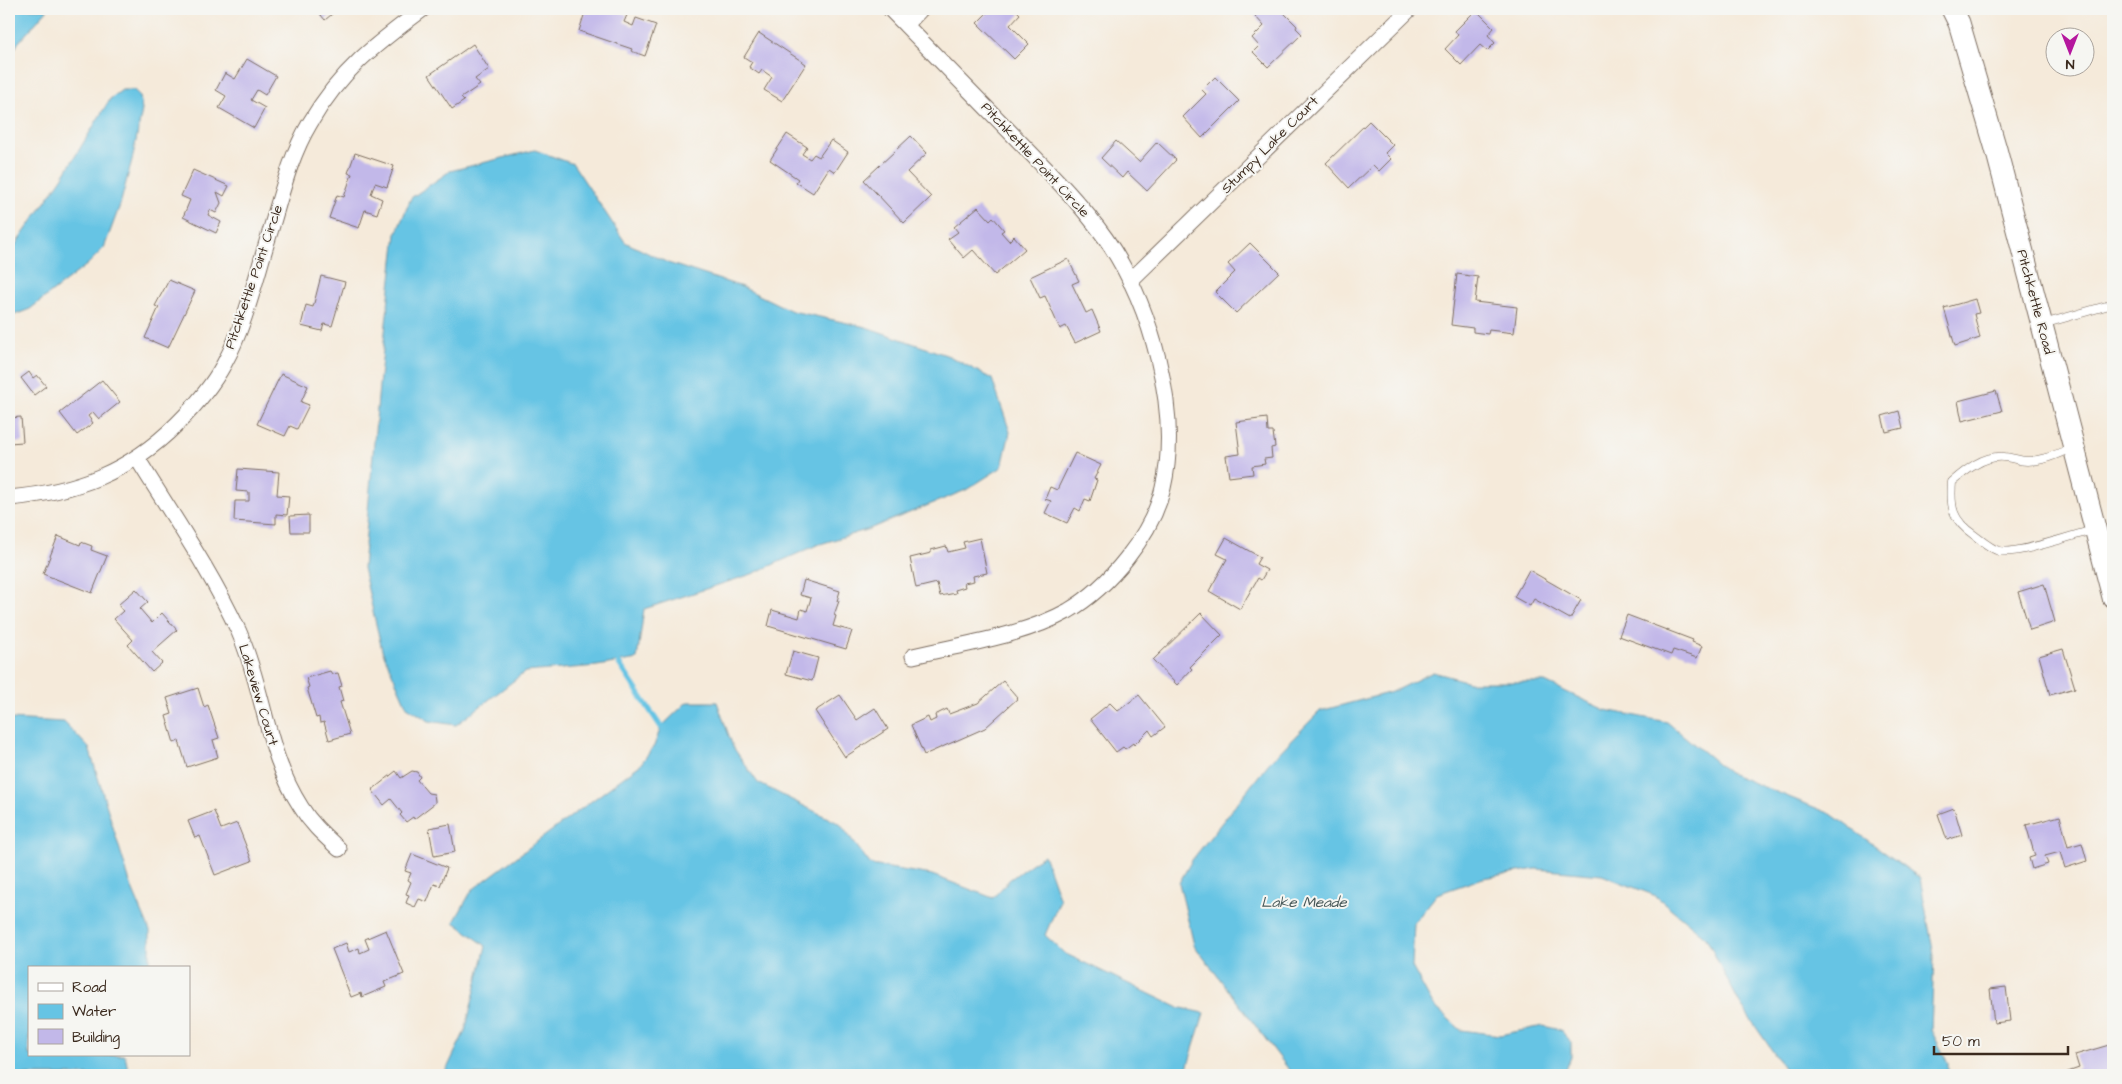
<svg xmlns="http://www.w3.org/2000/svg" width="2122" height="1084" font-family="'Architects Daughter',sans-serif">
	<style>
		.water { fill: #66c4e4; stroke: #507781 }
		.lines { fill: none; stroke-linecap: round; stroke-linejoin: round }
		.stream { stroke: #66c4e4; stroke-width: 5.5 }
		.building { fill: #c2b8e9 }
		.service-casing { stroke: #7c6d60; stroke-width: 9 }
		.minor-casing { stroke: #7c6d60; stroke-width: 17 }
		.secondary-casing { stroke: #7c6d60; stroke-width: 23 }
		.service { stroke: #fff; stroke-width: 8 }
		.minor { stroke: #fff; stroke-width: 15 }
		.secondary { stroke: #fff; stroke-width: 21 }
		.labels { text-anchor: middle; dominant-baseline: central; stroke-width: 4; stroke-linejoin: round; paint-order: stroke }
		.street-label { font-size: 14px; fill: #3b2a1e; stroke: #f6f6f2 }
		.water-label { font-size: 15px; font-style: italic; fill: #485859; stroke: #f6f6f2 }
	</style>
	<rect width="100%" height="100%" fill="#f6f6f2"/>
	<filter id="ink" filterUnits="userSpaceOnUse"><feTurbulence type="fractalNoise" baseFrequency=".02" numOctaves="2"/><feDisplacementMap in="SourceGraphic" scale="10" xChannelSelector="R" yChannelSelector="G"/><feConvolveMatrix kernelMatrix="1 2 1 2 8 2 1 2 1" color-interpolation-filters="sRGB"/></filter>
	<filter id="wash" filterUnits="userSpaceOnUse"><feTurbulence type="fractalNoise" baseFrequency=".0096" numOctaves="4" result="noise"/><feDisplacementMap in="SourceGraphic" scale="20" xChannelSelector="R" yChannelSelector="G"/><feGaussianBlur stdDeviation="1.12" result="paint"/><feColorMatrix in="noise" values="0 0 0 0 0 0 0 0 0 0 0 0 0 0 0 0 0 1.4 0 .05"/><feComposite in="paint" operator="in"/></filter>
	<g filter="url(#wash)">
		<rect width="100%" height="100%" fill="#f5eada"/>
		<g class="water">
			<path d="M9,9H48L18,43L9,60Z"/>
			<path d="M122,90H134L140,96L142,110L133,156L120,205L104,248L88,264L30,309L9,317V254L62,178L110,99Z"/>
			<path d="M535,150L573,164L625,242L668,263L742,287L792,311L866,327L949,356L992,379L1010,432L1002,467L966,490L869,529L817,545L752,574L644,609L637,659L597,666L525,672L456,725L429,721L407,707L382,650L363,568L379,386L396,234L411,198L450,171Z"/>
			<path d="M1433,672L1469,682H1545L1605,710L1667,722L1729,773L1831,814L1920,878L1934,956L1931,1030L1948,1063V1075H1789L1740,1004L1706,938L1656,896L1602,875L1536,869L1483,878L1437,894L1414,923L1412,967L1433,1005L1461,1030L1500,1035L1543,1026L1561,1030L1571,1043V1057L1564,1075H1293L1194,945L1179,883L1192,860L1269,763L1320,711L1392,692Z"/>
			<path d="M687,702H717L733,747L758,783L840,824L871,865L932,875L993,898L1009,880L1044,855L1060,900L1045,935L1064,953L1177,1007L1204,1013L1185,1075H444L465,1031L486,946L454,922L472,890L640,765L654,746L661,727Z"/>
			<path d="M9,719L64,722L89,748L131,886L150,931V968H29V1055H125L129,1075H9Z"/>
		</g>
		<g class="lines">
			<path class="stream" d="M618,662L661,727"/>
		</g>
		<g id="blocks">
			<g class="building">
				<path d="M316,9H338L325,20Z"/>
				<path d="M586,9H613L627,15L624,22L633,26L636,18L656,25L645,56L631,51L632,49L579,31Z"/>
				<path d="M991,9H1015L1020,14L1010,25L1029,44L1014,59L977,23Z"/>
				<path d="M1263,9H1280L1297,26L1296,28L1302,34L1268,67L1253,52L1259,46L1252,38L1264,26L1255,16Z"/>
				<path d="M1476,10L1494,28L1488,35L1495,43L1487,51L1480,45L1461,65L1445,49L1458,35L1455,31Z"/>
				<path d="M759,33L806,64L782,101L764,90L772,77L762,70L759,74L749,67L752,62L744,57Z"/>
				<path d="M473,44L489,69L475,79L480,85L461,98L464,101L452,109L429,75Z"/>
				<path d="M247,59L276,76L265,95L257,90L251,100L265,108L254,128L219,108L226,96L216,90L225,73L235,79Z"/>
				<path d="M1215,77L1239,101L1202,138L1183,117L1206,94L1202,90Z"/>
				<path d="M1369,121L1393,145L1385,153L1391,159L1379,171L1373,165L1349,188L1326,163Z"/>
				<path d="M787,134L807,147L802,154L810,159L814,154L819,157L831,140L848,152L835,172L829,168L813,193L796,182L798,179L770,160Z"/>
				<path d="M911,136L927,153L907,172L931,197L904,223L864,180Z"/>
				<path d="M1116,141L1139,162L1157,142L1176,160L1147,191L1127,172L1122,178L1101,158Z"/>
				<path d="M355,153L394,166L387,187L375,183L371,194L382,199L377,214L365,210L359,228L329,218L337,195L344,197L352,174L348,173Z"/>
				<path d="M193,170L229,186L224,196L217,192L221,203L216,213L210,210L208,215L221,222L216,233L183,217L190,200L181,196Z"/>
				<path d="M978,207L990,220L993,217L1004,230L1001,232L1009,241L1014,236L1025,249L995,275L973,250L964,258L948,239L958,232L954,227Z"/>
				<path d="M1250,243L1279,272L1236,313L1215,292L1235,272L1228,264Z"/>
				<path d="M1068,259L1079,281L1072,284L1086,313L1092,310L1101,331L1075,343L1066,326L1060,329L1045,296L1040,298L1030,277Z"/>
				<path d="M1457,274L1478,277L1475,302L1517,307L1514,333L1489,330L1488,334L1473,332V328L1451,325Z"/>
				<path d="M321,276L345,282L332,326L324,324L322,331L301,326L306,305L313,307Z"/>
				<path d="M169,280L195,291L168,348L145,338L159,307L155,306Z"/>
				<path d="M1975,299L1979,313L1974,314L1980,338L1955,346L1944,308Z"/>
				<path d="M29,372L33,378L37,375L46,386L34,395L21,378Z"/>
				<path d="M281,374L308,386L301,402L309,405L297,429L290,426L285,436L257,424Z"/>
				<path d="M102,380L120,402L99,419L93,412L88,416L93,423L77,435L60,413Z"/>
				<path d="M1996,391L2002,411L1962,421L1958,401Z"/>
				<path d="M1899,411L1903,428L1886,432L1882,416Z"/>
				<path d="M21,417L23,442L9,443V418Z"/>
				<path d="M1267,418L1268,432H1273L1275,447L1271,448L1272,458L1264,459L1265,464L1252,466L1253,474L1229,477L1226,456L1240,454L1236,422Z"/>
				<path d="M1075,453L1101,465L1094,479L1097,480L1090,501L1085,499L1080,511L1075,508L1067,523L1045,513L1051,501L1045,499L1050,487L1057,490Z"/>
				<path d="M238,469L279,472L277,495L289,496L287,515L276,514V524L234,521L235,501H249V492L236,491Z"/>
				<path d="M309,515V532H291L290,516Z"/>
				<path d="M58,536L80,545L81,542L92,546L91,550L107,556L92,593L43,574Z"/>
				<path d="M980,538L987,573L973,576L974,581L964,583L965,587L955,590L956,593L940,596L937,583L916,588L910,558L931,553V550L946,546L948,552L965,548L963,542Z"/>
				<path d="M1226,538L1260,557L1256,564L1267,570L1261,580L1258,578L1240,609L1209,591L1227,559L1217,554Z"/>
				<path d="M1529,570L1581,600L1570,619L1534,599L1530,606L1514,597Z"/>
				<path d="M804,580L840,591L837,601H839L834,615L836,616L833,626L852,631L846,649L768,626L772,610L799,618L801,609L807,611L811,598L800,595Z"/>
				<path d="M2044,584L2055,622L2030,630L2018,592Z"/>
				<path d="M136,589L148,602L140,609L152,623L162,613L177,630L152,652L162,663L152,672L128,645L133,640L114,619L123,611L118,605Z"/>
				<path d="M1201,613L1222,635L1190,667L1192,669L1177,685L1153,660Z"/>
				<path d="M1627,615L1693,640L1692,642L1702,646L1697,658L1673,650L1671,655L1619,636Z"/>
				<path d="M2063,649L2075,688L2050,695L2039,656Z"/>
				<path d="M793,651L818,658L812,681L786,674Z"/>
				<path d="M330,671L332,674L338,673L342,686L339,687L343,701L340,702L350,734L329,740L324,722L320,723L319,717L316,718L307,688L309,687L306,678Z"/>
				<path d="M1003,681L1018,698L985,728L924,755L911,725L928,717L930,722L936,719L935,715L947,709L949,714L978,703Z"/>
				<path d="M198,688L204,707L208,705L219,738L213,740L218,757L187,767L179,741L174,743L166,716L172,714L167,698Z"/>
				<path d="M840,695L857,720L875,708L888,729L845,757L815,711Z"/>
				<path d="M1139,695L1165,727L1153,736L1149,730L1134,745L1133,743L1125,749L1123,747L1116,752L1090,719L1110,703L1118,711Z"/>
				<path d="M396,771L401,778L412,771L417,772L420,777L417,780L428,793L434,794L435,801V803L414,819L413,817L406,822L400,815L402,813L391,799L384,805L372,790Z"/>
				<path d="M1954,808L1962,835L1947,840L1938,814Z"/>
				<path d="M214,811L221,829L237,823L252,861L215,875L200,836L195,838L188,821Z"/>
				<path d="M2060,816L2068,847L2082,843L2087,861L2065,868L2060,852L2045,856L2048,864L2032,869L2029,858L2035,856L2026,825Z"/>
				<path d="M450,824L455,852L434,856L429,828Z"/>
				<path d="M412,854L447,868L440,886L434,884L427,902L419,899L415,907L406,903L409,895L406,894L411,882L408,880L411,873L405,871Z"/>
				<path d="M386,930L404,974L384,982L386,987L362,997L361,993L351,997L332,949L346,943L349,952L359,948L360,953L369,949L365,939Z"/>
				<path d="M2006,987L2010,1021L1994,1023L1990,989Z"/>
				<path d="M2109,1045L2113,1058V1075H2065V1073L2079,1068L2075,1055Z"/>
			</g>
		</g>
	</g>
	<g filter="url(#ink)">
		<use href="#blocks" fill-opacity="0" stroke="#7c6d60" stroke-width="1"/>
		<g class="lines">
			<g class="service-casing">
				<g id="service">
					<path d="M2043,324L2113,304"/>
					<path d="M2072,448C2057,454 2043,461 2027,461C2019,461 2011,457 2004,457C1984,455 1966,470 1952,482C1950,507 1952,520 1974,535C1981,540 1991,549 1999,551C2016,555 2074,535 2093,530"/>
				</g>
			</g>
			<g class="minor-casing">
				<g id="minor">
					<path d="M890,9C931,51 972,93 1013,135C1045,168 1079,201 1106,239C1151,304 1181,411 1163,488C1152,535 1109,587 1068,611C1023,636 963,644 913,656"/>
					<path d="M906,25L921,9"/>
					<path d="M1130,281L1410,9"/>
					<path d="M137,458C172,515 211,571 239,632C264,689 266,753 301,807C311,824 325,836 339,849"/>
					<path d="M9,498C76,492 129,472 177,424C195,406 212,386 224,364C246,324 256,276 270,232C281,196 290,156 310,123C340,71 376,44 423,9"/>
				</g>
			</g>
			<g class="secondary-casing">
				<path id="secondary" d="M1952,9L1959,23L1996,149L2113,597"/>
			</g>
			<use href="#service" class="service"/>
			<use href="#minor" class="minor"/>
			<use href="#secondary" class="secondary"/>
		</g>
	</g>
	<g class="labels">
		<g class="street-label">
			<text transform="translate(1270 145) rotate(-45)">Stumpy Lake Court</text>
			<text transform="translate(1035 160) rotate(47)">Pitchkettle Point Circle</text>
			<text transform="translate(254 277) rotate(-71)">Pitchkettle Point Circle</text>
			<text transform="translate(2035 302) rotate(75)">Pitchkettle Road</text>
			<text transform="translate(258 695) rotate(73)">Lakeview Court</text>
		</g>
		<g class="water-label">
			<text x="1304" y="902">Lake Meade</text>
		</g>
	</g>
	<rect width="2122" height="1084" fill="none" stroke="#f6f6f2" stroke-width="30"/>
	<rect x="28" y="966" width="162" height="90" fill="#f6f6f2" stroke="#aba49d"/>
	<rect x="38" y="983" width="25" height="8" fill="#ffffff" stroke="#aba49d"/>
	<text x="72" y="992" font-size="15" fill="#3b2a1e">Road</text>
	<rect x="38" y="1004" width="25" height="15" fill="#66c4e4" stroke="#aba49d"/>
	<text x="72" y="1016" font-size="15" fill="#3b2a1e">Water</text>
	<rect x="38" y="1029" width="25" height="15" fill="#c2b8e9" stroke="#aba49d"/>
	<text x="72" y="1042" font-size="15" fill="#3b2a1e">Building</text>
	<g transform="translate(2070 52) rotate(180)"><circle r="24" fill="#f6f6f2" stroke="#aba49d"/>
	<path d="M0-4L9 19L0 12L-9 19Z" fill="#b5179e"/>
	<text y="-8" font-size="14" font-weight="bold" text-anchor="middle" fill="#3b2a1e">N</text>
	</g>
	<path d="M1934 1046v8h134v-8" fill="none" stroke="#3b2a1e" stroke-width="2.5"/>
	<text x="1942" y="1046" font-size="15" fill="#3b2a1e" stroke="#f6f6f2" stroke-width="4" paint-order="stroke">50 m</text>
</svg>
